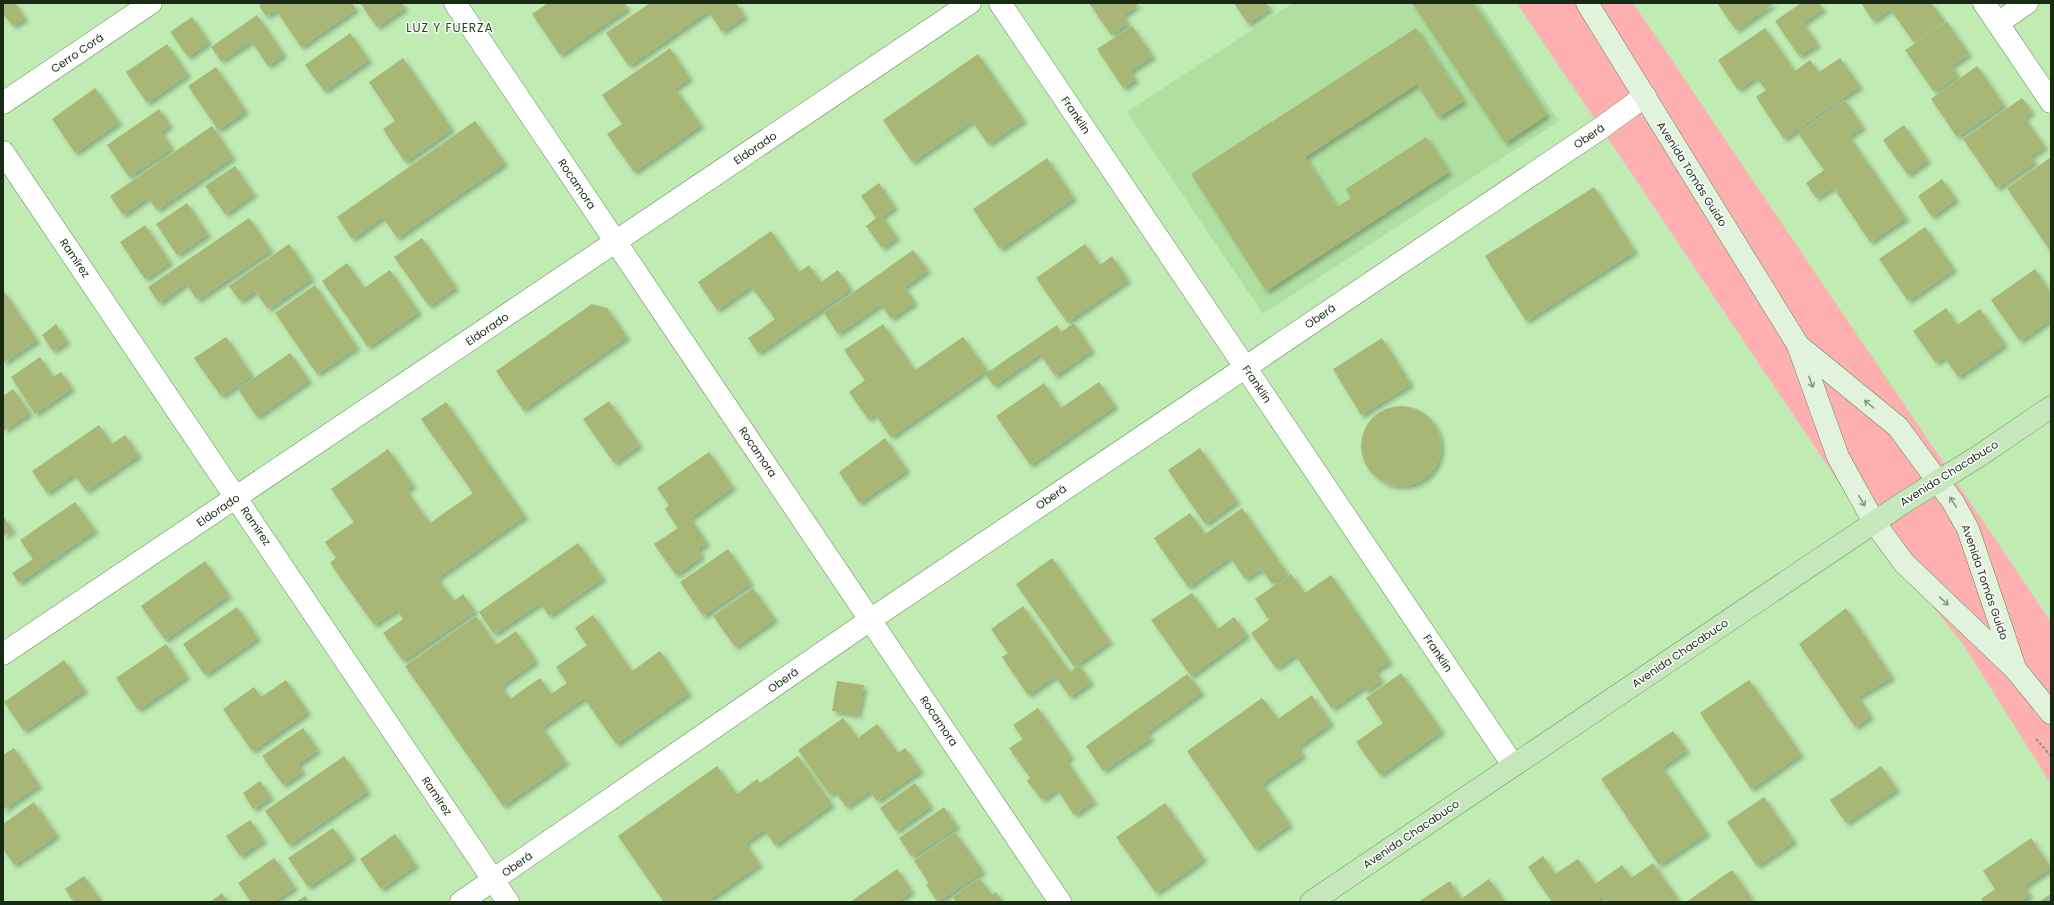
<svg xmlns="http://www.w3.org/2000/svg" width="2054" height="905" font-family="Poppins,sans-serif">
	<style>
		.built { fill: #b0dfa2 }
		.green { fill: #feafaf }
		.building { fill: #a9b776; filter: url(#shadow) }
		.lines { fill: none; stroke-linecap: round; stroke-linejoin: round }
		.minor-casing { stroke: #628a56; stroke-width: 23 }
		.secondary-casing { stroke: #628a56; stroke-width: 23 }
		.primary-casing { stroke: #719a64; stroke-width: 23 }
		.path { stroke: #84a77a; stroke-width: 2.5; stroke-dasharray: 3 2; stroke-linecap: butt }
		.minor { stroke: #fff; stroke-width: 22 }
		.secondary { stroke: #e2f3dd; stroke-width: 22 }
		.primary { stroke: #c6e7bc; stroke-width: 22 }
		.oneway { stroke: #889983 }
		.labels { text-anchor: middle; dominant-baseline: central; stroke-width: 3; stroke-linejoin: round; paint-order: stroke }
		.street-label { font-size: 11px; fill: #192a14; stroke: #fefefe }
		.neighbourhood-label { font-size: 12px; letter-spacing: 1px; fill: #214614; stroke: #fefefe }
	</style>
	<defs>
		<filter id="shadow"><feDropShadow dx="3.5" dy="3.5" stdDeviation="2" flood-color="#0004"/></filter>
	</defs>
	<rect width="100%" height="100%" fill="#c0ecb3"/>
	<path class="built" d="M1293,3H1480L1559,121L1263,314L1127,112Z"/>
	<path class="green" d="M1517,3H1633L2051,622V784L1963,644L1868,526Z"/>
	<g class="building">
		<path d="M3,3H15L25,18L13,26L3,14Z"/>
		<path d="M263,3H352L356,9L301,47L276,10L266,16L259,6Z"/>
		<path d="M360,3H402L405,8L377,27Z"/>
		<path d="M548,3H624L628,8L560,55L532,14Z"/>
		<path d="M650,3H736L745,16L722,32L708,11L629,66L606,33Z"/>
		<path d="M1089,3H1136L1138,5L1123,15L1128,23L1111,35Z"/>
		<path d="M1234,3H1266L1270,8L1248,24Z"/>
		<path d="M1412,3H1473L1547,115L1505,143Z"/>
		<path d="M1717,3H1773V4L1736,30Z"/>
		<path d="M1801,3H1819L1823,9L1803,23L1818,44L1799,56L1775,21Z"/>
		<path d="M1861,3H1931L1945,22L1914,43L1890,9L1873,21Z"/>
		<path d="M257,15L284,54L268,66L251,41L221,61L211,47Z"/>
		<path d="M192,17L209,42L188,57L170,32Z"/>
		<path d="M1947,22L1969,54L1951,66L1958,75L1934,92L1905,50Z"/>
		<path d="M1132,26L1153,56L1130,71L1136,79L1123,88L1097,49Z"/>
		<path d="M1416,28L1464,101L1438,117L1417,84L1305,157L1337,207L1351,198L1346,189L1426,137L1449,172L1266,291L1191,174Z"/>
		<path d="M1765,28L1795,71L1810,60L1819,72L1840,58L1860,86L1784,139L1756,97L1766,90L1756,77L1738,90L1718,60Z"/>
		<path d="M350,33L369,60L324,91L305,65Z"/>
		<path d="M167,44L188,74L147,103L126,72Z"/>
		<path d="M670,48L690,78L675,88L701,125L634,172L607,134L622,124L602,95Z"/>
		<path d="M978,54L1024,120L988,144L972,121L912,162L883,120Z"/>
		<path d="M403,58L452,129L405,162L383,129L395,121L369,82Z"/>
		<path d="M1977,66L2004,105L1957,137L1931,99Z"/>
		<path d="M216,67L246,111L218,130L188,86Z"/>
		<path d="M95,88L119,122L75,153L52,119Z"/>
		<path d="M2022,98L2032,112L2024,117L2045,147L2030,156L2035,162L1997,188L1963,139Z"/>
		<path d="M1845,100L1863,127L1849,136L1906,218L1870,242L1833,187L1816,198L1806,183L1824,170L1798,133Z"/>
		<path d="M159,109L170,125L161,131L172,148L129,177L107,145Z"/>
		<path d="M475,121L505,163L397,238L383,217L352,239L337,217Z"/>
		<path d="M1904,125L1928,160L1908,175L1883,140Z"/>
		<path d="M212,126L233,157L157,210L148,197L123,215L110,196Z"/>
		<path d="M2051,157V252L2007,188Z"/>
		<path d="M1047,158L1074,198L1000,249L973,209Z"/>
		<path d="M235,166L254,194L225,214L205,186Z"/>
		<path d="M1942,179L1956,199L1932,217L1918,196Z"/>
		<path d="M879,183L895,207L882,216L897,237L882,248L866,226L876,218L861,196Z"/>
		<path d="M1594,187L1635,251L1526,321L1485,256Z"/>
		<path d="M187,203L208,234L177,255L156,224Z"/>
		<path d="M249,218L271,250L197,300L186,283L159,303L148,287Z"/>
		<path d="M145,225L170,262L145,279L120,242Z"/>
		<path d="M1925,227L1954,269L1908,301L1879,259Z"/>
		<path d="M771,231L799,272L809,265L821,282L838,270L851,289L758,353L748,338L775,319L751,286L717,310L698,282Z"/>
		<path d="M422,238L456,287L429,306L394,257Z"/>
		<path d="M289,244L312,278L268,309L255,291L240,301L229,286Z"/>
		<path d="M1085,244L1100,265L1112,256L1128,280L1067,322L1036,278Z"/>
		<path d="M913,250L928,270L904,287L915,302L891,319L881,304L838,334L824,313Z"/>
		<path d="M347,263L364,288L390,270L419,312L368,347L322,281Z"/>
		<path d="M2035,269L2051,293V319L2020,341L1991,300Z"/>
		<path d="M315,285L357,347L317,374L275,313Z"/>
		<path d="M3,290L37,340L3,363Z"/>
		<path d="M592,304L607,308L627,337L523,410L496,371Z"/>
		<path d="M1946,308L1957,325L1980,309L2005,344L1958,377L1944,357L1936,363L1913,331Z"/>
		<path d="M1074,323L1092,350L1055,376L1040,354L994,386L985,374L1057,325L1061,332Z"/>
		<path d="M56,324L67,341L53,351L42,335Z"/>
		<path d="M883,324L915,370L963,337L987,370L891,437L875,414L868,419L849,392L865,380L844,350Z"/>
		<path d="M226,337L252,375L221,396L194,358Z"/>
		<path d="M1382,338L1411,384L1361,415L1333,369Z"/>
		<path d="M290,353L309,380L257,417L238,389Z"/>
		<path d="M40,357L53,377L61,372L72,388L35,414L11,377Z"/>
		<path d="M1099,382L1115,406L1030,465L996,416L1044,383L1061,408Z"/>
		<path d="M13,389L30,413L3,431V396Z"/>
		<path d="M609,401L640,445L614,463L583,419Z"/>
		<path d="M446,402L525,516L437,578L454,601L463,594L475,611L403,661L383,633L403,619L397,609L374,625L330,563L336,558L325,542L354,522L331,489L388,449L413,485L406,490L430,523L473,493L421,419Z"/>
		<circle cx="1401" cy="446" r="40"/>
		<path d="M99,425L112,444L125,435L139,455L86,491L74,474L47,493L32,471Z"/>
		<path d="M885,438L907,470L859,503L839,472Z"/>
		<path d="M1200,448L1237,501L1205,524L1168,470Z"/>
		<path d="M709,452L733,487L690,518L707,543L698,549L702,556L676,575L654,544L678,528L665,509L669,505L657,488Z"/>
		<path d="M75,502L95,530L19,583L12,573L33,559L20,540Z"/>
		<path d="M1242,508L1287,573L1272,584L1261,569L1245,579L1230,557L1188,587L1154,538L1190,513L1205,534Z"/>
		<path d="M3,516L13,530L3,536Z"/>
		<path d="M578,543L603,578L549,616L540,603L494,634L479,612Z"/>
		<path d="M728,549L751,583L703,616L680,582Z"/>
		<path d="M1052,558L1110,641L1074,667L1016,584Z"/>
		<path d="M205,561L229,595L165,640L141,606Z"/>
		<path d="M1291,574L1305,593L1331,575L1390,661L1375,671L1382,680L1366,691L1363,687L1332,709L1295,655L1276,668L1251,633L1269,620L1255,599Z"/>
		<path d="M753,588L775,619L735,647L713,616Z"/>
		<path d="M1192,593L1218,629L1234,617L1247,635L1191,676L1151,620Z"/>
		<path d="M1023,606L1070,672L1079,665L1091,682L1070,697L1055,676L1028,695L1002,657L1008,653L991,629Z"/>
		<path d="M237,607L258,638L205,675L183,644Z"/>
		<path d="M1846,608L1892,677L1858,697L1871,716L1855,727L1799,644Z"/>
		<path d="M593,615L632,671L660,651L689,693L616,744L584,698L542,727L566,762L503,806L405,666L476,616L496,645L516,631L536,661L501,686L510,699L540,678L551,694L567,683L556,667L587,645L575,628Z"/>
		<path d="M166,644L187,676L138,710L116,678Z"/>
		<path d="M64,660L85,690L24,731L4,702Z"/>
		<path d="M1401,673L1442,731L1380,775L1356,742L1383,723L1366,698Z"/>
		<path d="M1187,674L1202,692L1147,732L1151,738L1103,771L1086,746Z"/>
		<path d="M286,680L308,712L252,751L223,709L254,687L261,697Z"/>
		<path d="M1749,680L1801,754L1751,789L1700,713Z"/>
		<path d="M837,681L864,685L858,715L832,711Z"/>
		<path d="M1312,695L1331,723L1298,747L1303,755L1262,784L1290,824L1255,849L1187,751L1262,698L1278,719Z"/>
		<path d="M1038,708L1071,756L1066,760L1094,801L1074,815L1057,789L1042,800L1027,781L1030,778L1009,748L1023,739L1013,725Z"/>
		<path d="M843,718L858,738L877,724L898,753L905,748L921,770L877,801L870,791L846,807L835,791L830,795L798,750Z"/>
		<path d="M303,728L318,750L298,764L303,771L283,785L262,756Z"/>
		<path d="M1673,731L1687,750L1662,767L1707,833L1659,865L1601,779Z"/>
		<path d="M14,748L39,785L3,810V755Z"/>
		<path d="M344,756L368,791L289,845L265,811Z"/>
		<path d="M798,756L832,804L775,845L764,830L745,843L760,864L706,902H664L618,836L717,766L737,794L757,779L760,783Z"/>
		<path d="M1881,766L1897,789L1846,823L1830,800Z"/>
		<path d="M260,781L271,797L253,809L243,793Z"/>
		<path d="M915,783L931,806L896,831L880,808Z"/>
		<path d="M1764,797L1794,841L1757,866L1727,822Z"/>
		<path d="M34,802L57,835L14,865L3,849V824Z"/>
		<path d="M1165,803L1204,859L1156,893L1116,837Z"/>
		<path d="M944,807L957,826L912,857L899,838Z"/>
		<path d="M250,820L264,840L240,856L226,836Z"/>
		<path d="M333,828L353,857L308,887L288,858Z"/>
		<path d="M955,832L983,871L938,902L926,885L929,883L914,861Z"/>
		<path d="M395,834L416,865L381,889L360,859Z"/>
		<path d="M2031,838L2051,868L2024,886L2030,895L2020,902H1983L1981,899L1995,889L1983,871Z"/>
		<path d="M1543,856L1555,874L1578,859L1595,884L1622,865L1631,878L1653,863L1680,902H1608L1603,896L1594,902H1583L1581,899L1576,902H1552L1528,867Z"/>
		<path d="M274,858L295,887L273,902H251L238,883Z"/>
		<path d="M897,869L912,891L896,902H850Z"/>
		<path d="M1732,870L1754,902H1686Z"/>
		<path d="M84,876L102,902H74L65,889Z"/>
		<path d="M979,878L992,895L996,892L1003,902H956L953,897Z"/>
		<path d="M1489,879L1505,902H1418L1450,881L1461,899Z"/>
		<path d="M222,893L228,902H210Z"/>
		<path d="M2051,894V902H2038Z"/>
		<path d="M305,896L309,902H296Z"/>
	</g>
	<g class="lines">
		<g class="minor-casing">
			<g id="minor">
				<path d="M455,3L1060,902"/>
				<path d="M1000,3L1513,765"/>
				<path d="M1984,3L2051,102"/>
				<path d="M1998,23L2027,3"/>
				<path d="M3,103L151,3"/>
				<path d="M3,152L508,902"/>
				<path d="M3,654L970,3"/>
				<path d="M461,902L870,620L1601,128L1645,96"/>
			</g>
		</g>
		<g class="secondary-casing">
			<g id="secondary">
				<path d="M1587,3L1798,345L1838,457L1874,522L1904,563L2015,669L2051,713"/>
				<path d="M1799,346L1898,427L1953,502L1968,529L2014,665"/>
			</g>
		</g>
		<g class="primary-casing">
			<path id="primary" d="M1311,902L1906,501L1979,456L2051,407"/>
		</g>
		<path class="path" d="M2036,739L2051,756"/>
		<use href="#minor" class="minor"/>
		<use href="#secondary" class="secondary"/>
		<use href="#primary" class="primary"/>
	</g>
	<defs><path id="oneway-shaft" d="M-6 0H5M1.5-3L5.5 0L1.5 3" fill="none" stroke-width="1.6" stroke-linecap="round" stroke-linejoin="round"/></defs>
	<g class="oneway">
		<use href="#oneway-shaft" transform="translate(1811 382) rotate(70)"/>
		<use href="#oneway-shaft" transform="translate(1869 404) rotate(-141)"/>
		<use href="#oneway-shaft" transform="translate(1862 501) rotate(60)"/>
		<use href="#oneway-shaft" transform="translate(1953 502) rotate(-122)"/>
		<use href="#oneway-shaft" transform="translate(1944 601) rotate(44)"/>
	</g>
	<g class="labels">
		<g class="street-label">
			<text transform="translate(77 53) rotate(-34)">Cerro Corá</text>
			<text transform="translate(1076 115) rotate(56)">Franklin</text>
			<text transform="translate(1589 136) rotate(-34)">Oberá</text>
			<text transform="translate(755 148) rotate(-34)">Eldorado</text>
			<text transform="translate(1692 174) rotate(58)">Avenida Tomás Guido</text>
			<text transform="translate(577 184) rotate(56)">Rocamora</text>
			<text transform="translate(75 258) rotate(56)">Ramírez</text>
			<text transform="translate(1320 316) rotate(-34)">Oberá</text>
			<text transform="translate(487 329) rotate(-34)">Eldorado</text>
			<text transform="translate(1257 384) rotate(56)">Franklin</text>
			<text transform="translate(758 452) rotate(56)">Rocamora</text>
			<text transform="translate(1949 473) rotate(-32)">Avenida Chacabuco</text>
			<text transform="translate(1051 497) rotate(-34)">Oberá</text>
			<text transform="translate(218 510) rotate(-34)">Eldorado</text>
			<text transform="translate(256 526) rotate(56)">Ramírez</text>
			<text transform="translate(1985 582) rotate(71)">Avenida Tomás Guido</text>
			<text transform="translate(1438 653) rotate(56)">Franklin</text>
			<text transform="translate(1680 653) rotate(-34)">Avenida Chacabuco</text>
			<text transform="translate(783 680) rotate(-35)">Oberá</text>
			<text transform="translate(939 721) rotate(56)">Rocamora</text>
			<text transform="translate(437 796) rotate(56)">Ramírez</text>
			<text transform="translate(1411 834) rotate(-34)">Avenida Chacabuco</text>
			<text transform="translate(517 864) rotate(-35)">Oberá</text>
		</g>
		<g class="neighbourhood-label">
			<text x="450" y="27">LUZ Y FUERZA</text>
		</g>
	</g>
	<rect width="2054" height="905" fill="none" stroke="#192a14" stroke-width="8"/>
</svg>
